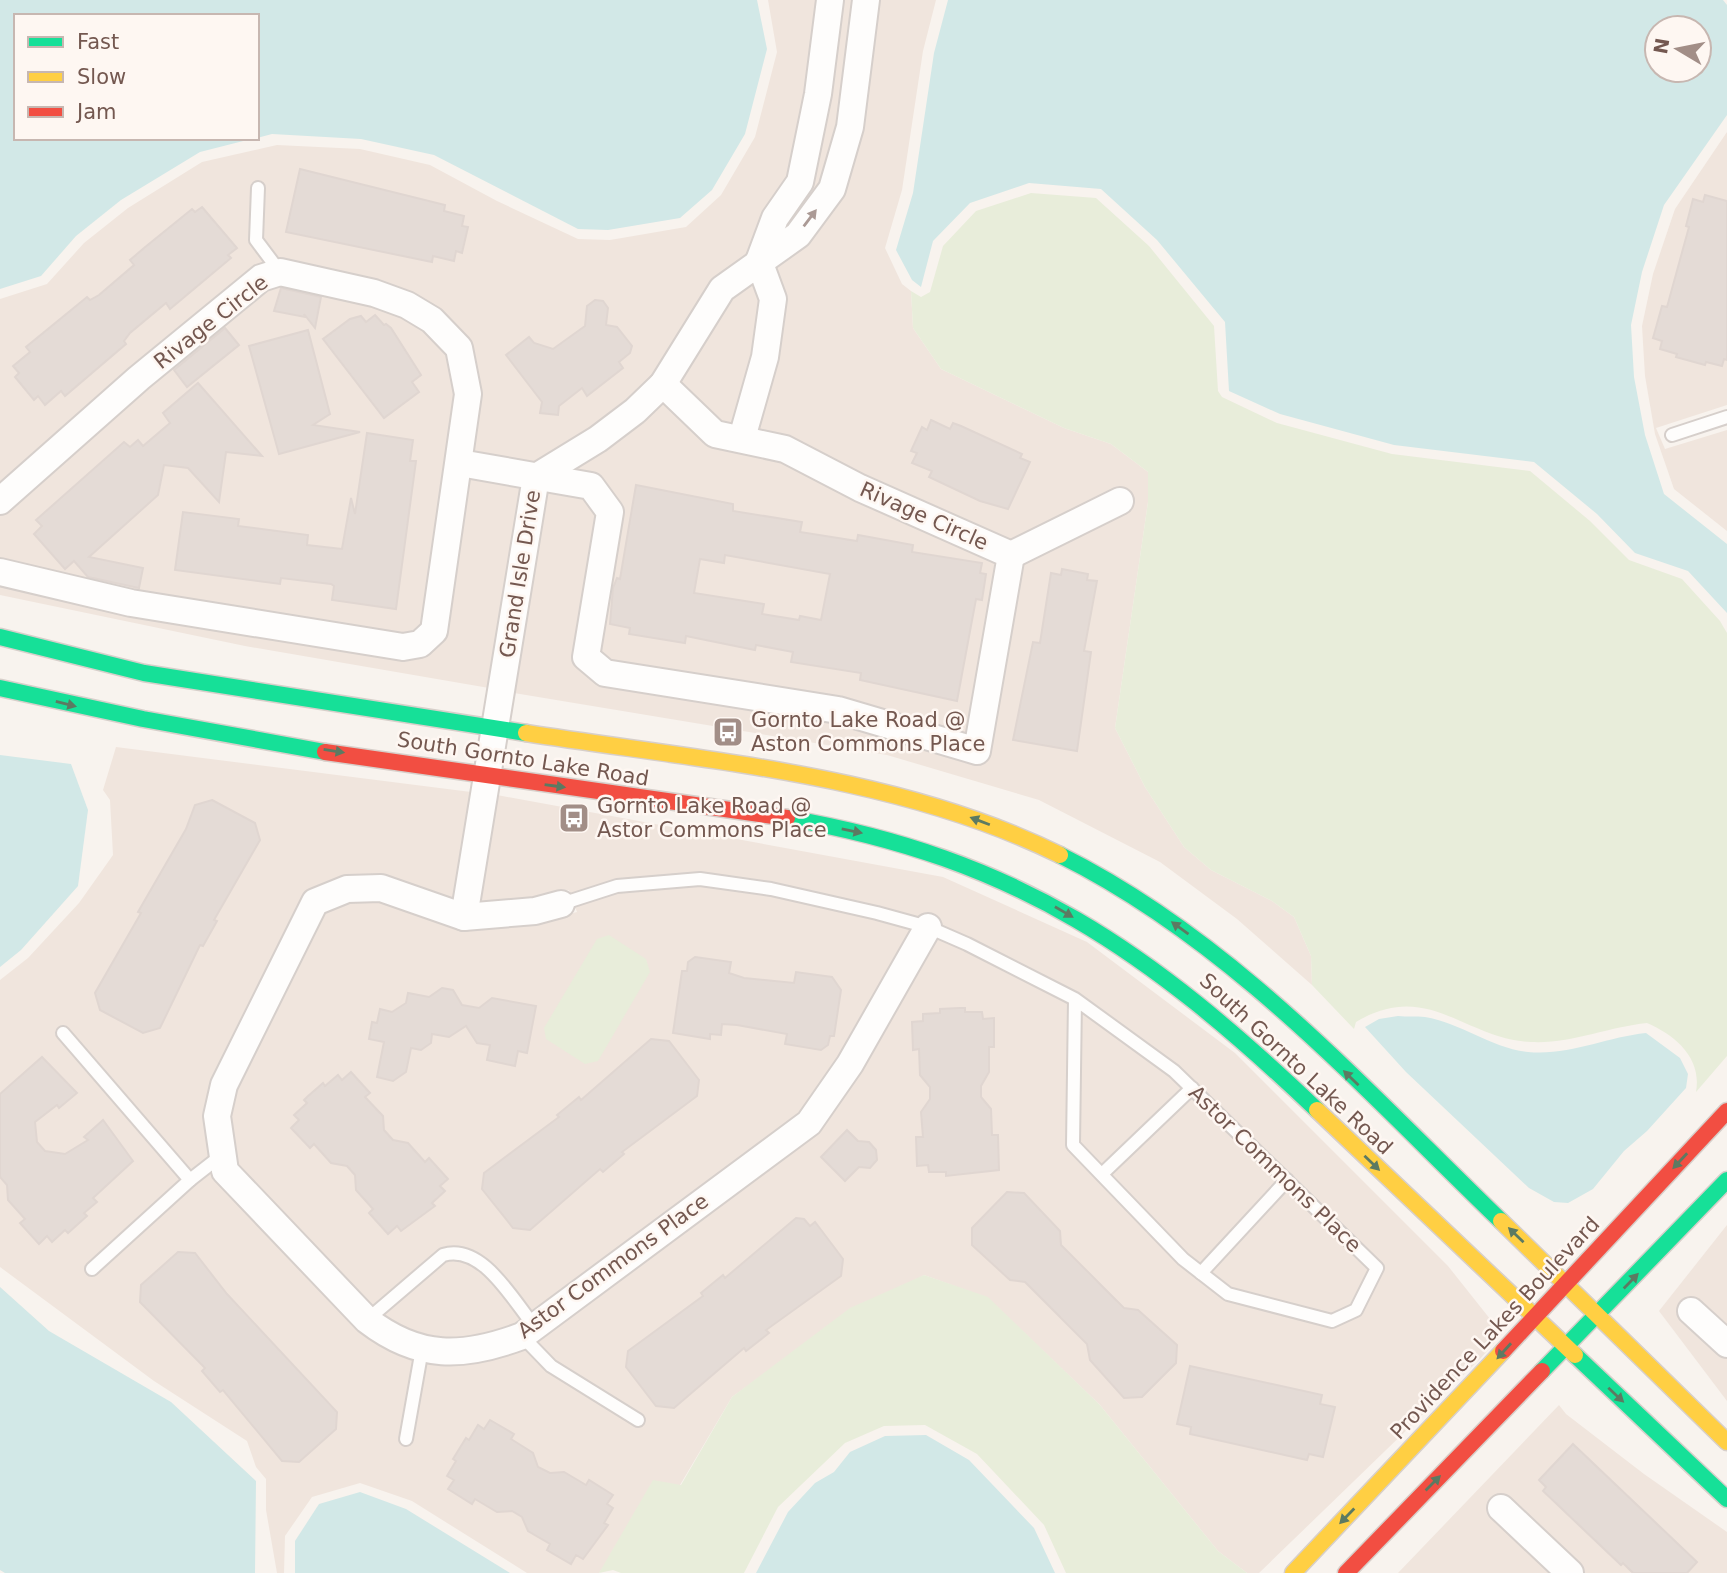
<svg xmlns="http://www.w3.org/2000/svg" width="1727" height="1573" font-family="'DejaVu Sans',sans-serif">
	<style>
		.residential { fill: #f0e5dd }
		.green { fill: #e8edda }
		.water { fill: #d2e8e7; fill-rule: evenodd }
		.building { fill: #e4dbd6; stroke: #e0d6d1; stroke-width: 2; fill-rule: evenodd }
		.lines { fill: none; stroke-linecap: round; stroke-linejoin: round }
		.lane-casing { stroke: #d6cfcb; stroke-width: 16 }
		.street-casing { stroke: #d6cfcb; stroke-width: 30 }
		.fast-casing { stroke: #d7cfca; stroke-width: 19 }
		.slow-casing { stroke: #d7cfca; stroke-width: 19 }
		.jam-casing { stroke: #d7cfca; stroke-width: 19 }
		.lane { stroke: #fefdfc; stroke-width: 12 }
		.street { stroke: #fefdfc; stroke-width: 26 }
		.fast { stroke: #16e098; stroke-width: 16 }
		.slow { stroke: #ffcf43; stroke-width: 16 }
		.jam { stroke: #f24e42; stroke-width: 16 }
		.oneway { fill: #ab9a95 }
		.oneway2 { fill: #5c7a62 }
		.labels { text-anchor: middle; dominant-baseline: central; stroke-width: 5; stroke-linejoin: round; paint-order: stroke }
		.street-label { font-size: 21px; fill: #745850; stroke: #fef7f2 }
		.poi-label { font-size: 21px; fill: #745850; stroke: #fef7f2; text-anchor: start }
	</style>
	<rect width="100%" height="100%" fill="#f8f3ee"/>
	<g class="residential">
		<path d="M768,0H936L923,51L902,190L885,248L902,284L911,291L913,328L941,369L1064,428L1111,444L1148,472V502L1115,728L1145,787L1184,847L1211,870L1272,901L1294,917L1311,956L1312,985L1237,919L1160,862L1039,800L887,755L514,693L532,583L489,688L245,646L0,595V299L47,284L84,243L128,208L202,162L277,145L360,149L430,165L497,201L578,239L610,240L686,227L721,195L755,137L777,52Z"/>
		<path d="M1727,132V405L1656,428L1665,449L1727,430V531L1674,489L1655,434L1645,376L1642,326L1653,274L1675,209Z"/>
		<path d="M116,747L471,792L453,901L374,874L365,895L449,926L474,930L475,927L539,922L577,912L569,890L532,899L479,904L497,795L943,877L1087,942L1235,1053L1448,1266L1502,1334L1480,1359L1259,1573H1247L1218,1551L1100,1405L988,1298L924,1275L789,1356L732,1397L680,1485L613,1553L599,1573H527L412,1501L360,1483L312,1497L285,1536L284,1573H277L266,1510V1479L256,1467L247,1441L154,1381L0,1267V980L28,958L79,903L113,855L110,800L103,790Z"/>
		<path d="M1727,1225V1401L1659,1311Z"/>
		<path d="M1559,1405L1566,1414L1644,1474L1727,1532V1573H1398Z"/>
	</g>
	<g class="green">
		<path d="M1031,193L1096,198L1149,246L1214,326L1218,391L1222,397L1277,423L1392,454L1530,471L1590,521L1629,560L1682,579L1720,621L1727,633V1056L1696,1092C1702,1059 1677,1036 1647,1023C1608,1027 1571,1044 1531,1042C1464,1039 1428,979 1356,1022L1354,1029L1312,985L1311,956L1294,917L1272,901L1211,870L1184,847L1145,787L1115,728L1148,502V472L1111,444L1064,428L941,369L913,328L911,291L921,297L930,292L943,246L976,211Z"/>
		<path d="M609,935L646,959L650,972L598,1061L585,1064L546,1039L544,1028L597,939Z"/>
		<path d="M924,1275L988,1297L1100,1405L1218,1551L1247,1573H1066L1044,1525L977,1454L925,1425L884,1426L845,1443L778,1507L744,1573H621L613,1570L599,1573L653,1480L681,1485L732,1397L850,1308Z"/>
	</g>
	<g class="water">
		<path d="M0,0H757L767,49L745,134L712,190L680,218L608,230L578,229L434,155L361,139L272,134L257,138V16H16V138H255L200,152L121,200L76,236L41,276L0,289Z"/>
		<path d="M948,0H1723L1727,5V115L1664,205L1642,272L1631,325L1634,377L1645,435L1664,494L1727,544V613L1688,571L1635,553L1597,514L1534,462L1394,445L1280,414L1229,391L1225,322L1157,240L1101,189L1029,183L970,203L933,241L921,287L912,280L896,250L913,193L934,53ZM1657,28H1699V70H1657Z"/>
		<path d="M0,755L71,764L88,810L78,886L21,950L0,967Z"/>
		<path d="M1398,1016C1407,1017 1416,1016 1425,1017C1461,1023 1491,1048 1528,1052C1569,1056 1606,1037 1646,1033L1680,1058L1688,1074L1686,1088L1647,1131L1624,1151L1593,1189L1568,1203L1554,1202L1529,1188L1406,1072L1365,1027L1379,1019Z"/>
		<path d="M0,1287L49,1331L171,1402L256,1481L255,1573H5L0,1570Z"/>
		<path d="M926,1435L969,1460L1034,1528L1055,1573H756L788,1512L815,1483L834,1472L850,1452L885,1436Z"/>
		<path d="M360,1492L406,1509L510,1573H295V1541L319,1504Z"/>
	</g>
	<g class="building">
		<path d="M300,169L445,205L444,211L464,216L462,226L468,227L462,253L456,251L454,261L433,256L432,262L286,232Z"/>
		<path d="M1705,195L1727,201V360L1724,359L1722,366L1706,362L1705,365L1676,357L1677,354L1660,349L1662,341L1653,338L1662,306L1667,307L1689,227L1686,226L1693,199L1703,202Z"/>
		<path d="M202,207L237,248L228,255L231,258L170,309L166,303L130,333L124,341L126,344L65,396L61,391L45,405L38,396L34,400L15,377L19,373L13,366L30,352L26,347L87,297L90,300L99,295L134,265L130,260L144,248L192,209L195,212Z"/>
		<path d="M281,288L321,297L315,328L304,314L305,317L274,311Z"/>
		<path d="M595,300L603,301L608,308L606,325L617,327L632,346L630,353L619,362L623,368L587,396L582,388L559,406L558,415L540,413L542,402L506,355L529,337L534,343L553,349L585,326L587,306Z"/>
		<path d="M375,315L384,325L386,324L391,328L421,375L412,382L419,392L384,418L323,339L350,319L361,316L366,322Z"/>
		<path d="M225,328L239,345L187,387L174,370Z"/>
		<path d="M308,330L330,414L313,425L360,432L279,454L249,346Z"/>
		<path d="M198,383L262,456L226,452L219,502L188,468L164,465L158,495L89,557L143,568L139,588L88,577L74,561L65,569L34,534L42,526L36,520L124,442L130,447L138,440L143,446L170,423L163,413Z"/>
		<path d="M931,420L950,429L953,423L961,426L1022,454L1020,458L1030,462L1008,509L980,501L929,477L932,471L912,463L917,453L911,451L922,427L927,430Z"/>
		<path d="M367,433L413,440L410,461H416L396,609L332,600L334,586L331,584L281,578L280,584L175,570L183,512L239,519L238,526L308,535L307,545L342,549L351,498L355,514Z"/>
		<path d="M636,485L733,504V511L802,522L800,532L857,541L858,535L913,545L912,552L982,563L980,573L986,574L982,600L976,599L957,701L860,680L861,673L791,662L793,652L756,645L755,650L686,636L685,643L629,634L630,628L610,624L613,588L617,578L620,579ZM725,555L830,574L821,620L800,616L799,620L762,614L764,604L694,593L700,559L724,563Z"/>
		<path d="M1062,569L1088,574L1087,580L1097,581L1084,651L1091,652L1077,751L1013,740L1033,642L1040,643L1051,573L1061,575Z"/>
		<path d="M212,800L255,823L260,840L214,920L217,921L203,946L200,945L160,1028L143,1033L100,1010L95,993L141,913L138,912L186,829L195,805Z"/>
		<path d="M695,957L731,962L729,973L744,978L794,983L796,972L832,977L841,990L834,1036H830L828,1045L821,1050L785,1044L787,1034L737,1025L722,1024L721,1035L710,1034V1039L673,1033L682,971H687L688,962Z"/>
		<path d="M442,988L453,990L462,1005L479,1008L492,998L536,1006L527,1053L518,1051L515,1066L487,1060L490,1045L477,1043L466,1026L449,1037L432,1034L431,1043L421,1050L411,1048L406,1072L393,1081L377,1077L384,1042L369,1039L372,1022L377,1023L380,1009L392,1012L406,1003L408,993L429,997Z"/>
		<path d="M960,1008H965V1012H982L983,1019L994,1018V1047H989V1072L981,1086V1097L991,1109L992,1135H998L999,1170L946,1176V1172H929L928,1165L917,1166L916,1137H923L921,1112L930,1099V1087L920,1075L919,1049L913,1050L912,1022L923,1021V1014L940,1013V1009Z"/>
		<path d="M651,1039L669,1041L699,1080L697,1096L622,1152L624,1154L603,1172L600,1169L530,1230L513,1228L482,1189L484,1173L559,1117L557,1115L579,1097L581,1100Z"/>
		<path d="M42,1057L77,1093L59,1108L57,1105L35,1122L37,1142L45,1151L65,1154L88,1140L84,1137L103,1120L133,1161L93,1198L97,1202L84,1213L87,1216L68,1233L65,1230L52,1242L47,1236L39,1244L20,1223L25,1219L8,1200L7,1185L0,1177V1094Z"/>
		<path d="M351,1072L370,1093L365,1097L383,1116L384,1130L393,1140L408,1143L425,1162L429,1158L448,1179L440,1186L445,1191L432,1203L435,1206L401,1231L397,1226L388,1234L369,1213L373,1209L356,1190L355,1175L347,1166L331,1163L314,1144L310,1148L291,1128L299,1120L294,1115L307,1103L304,1100L307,1097L323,1083L325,1086L338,1075L342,1080Z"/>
		<path d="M847,1130L858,1141L869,1142L876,1150L877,1160L870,1168L859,1167L845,1181L821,1157Z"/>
		<path d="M1007,1192L1024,1193L1060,1231L1061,1245L1124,1308L1138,1310L1177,1345L1176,1363L1142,1397L1124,1398L1090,1360L1087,1344L1025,1282L1010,1280L972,1245V1228Z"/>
		<path d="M796,1218L804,1219L810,1226L815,1222L831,1243L843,1259L841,1276L766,1330L769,1333L746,1351L744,1348L674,1408L656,1406L626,1367L628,1351L703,1296L701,1293L723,1275L725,1278Z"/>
		<path d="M178,1252L195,1253L227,1294L337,1412L336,1429L299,1462L282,1461L223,1390L220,1392L202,1371L205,1368L140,1302L141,1285Z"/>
		<path d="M1190,1366L1322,1395L1320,1404L1335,1407L1323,1457L1309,1454L1307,1460L1190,1434L1191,1427L1177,1424Z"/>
		<path d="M490,1420L514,1434L511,1439L533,1453L538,1467L550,1473L564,1472L586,1485L589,1480L613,1495L607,1504L613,1508L604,1523L608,1525L583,1559L576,1555L571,1564L547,1550L550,1544L528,1531L522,1517L512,1511L497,1512L475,1499L472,1504L448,1489L454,1480L447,1476L456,1461L453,1459L466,1438L469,1440L478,1425L484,1429Z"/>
		<path d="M1573,1444L1697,1562L1687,1573H1633L1623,1563L1621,1565L1543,1491L1546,1487L1539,1480Z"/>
	</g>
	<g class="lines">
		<g class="lane-casing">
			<g id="lane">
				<path d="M258,188L256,240L280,272"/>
				<path d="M1672,435L1727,417"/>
				<path d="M561,904L617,886L700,879L771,889L877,913L928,927L967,944L1075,999L1174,1071L1377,1268L1356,1310L1332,1321L1228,1294L1183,1259L1073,1145L1075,999"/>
				<path d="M63,1033L190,1180L222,1155"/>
				<path d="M1102,1174L1192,1088"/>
				<path d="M92,1269L190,1180"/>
				<path d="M1201,1273L1287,1180"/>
				<path d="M367,1320L443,1255C482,1243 512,1299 535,1327"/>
				<path d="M522,1336L551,1366L638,1420"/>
				<path d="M406,1439L422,1349"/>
			</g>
		</g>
		<g class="street-casing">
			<g id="street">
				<path d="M759,261L775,218L800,182L818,94L830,0"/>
				<path d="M742,438L765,357L773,299L759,261"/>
				<path d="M460,463L591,486L610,512L586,657L605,673L838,710L977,751L1011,555L860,488L785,449L715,434L663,384"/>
				<path d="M0,501L139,378L261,278L280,272L374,293L407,305L432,320L459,348L468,394L434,631L420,644L403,647L131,603L0,572"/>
				<path d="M1011,555L1120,501"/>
				<path d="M561,904L535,911L464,917L381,888L347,889L315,902L224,1085L217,1116L225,1171L367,1320C419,1360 463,1358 522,1336L809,1123L850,1064L928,927"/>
				<path d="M464,917L536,477L598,439L635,411L663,384L722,289L798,235L832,189L850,127L866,0"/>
				<path d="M1691,1311L1727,1344"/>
				<path d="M1501,1508L1570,1573"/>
			</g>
		</g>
		<g class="fast-casing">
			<g id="fast">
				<path d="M0,637L144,673L526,733"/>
				<path d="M0,688L143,719L325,752"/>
				<path d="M787,818C1018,858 1151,952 1317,1110"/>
				<path d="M1060,855C1233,941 1364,1089 1501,1221"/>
				<path d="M1575,1355L1727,1499"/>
				<path d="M1542,1371L1727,1180"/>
			</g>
		</g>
		<g class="slow-casing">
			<g id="slow">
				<path d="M526,733C704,761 896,774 1060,855"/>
				<path d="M1317,1110L1575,1355"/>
				<path d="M1501,1221L1727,1442"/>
				<path d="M1293,1573L1503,1351"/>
			</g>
		</g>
		<g class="jam-casing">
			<g id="jam">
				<path d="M325,752L787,818"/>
				<path d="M1503,1351L1727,1111"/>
				<path d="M1346,1573L1542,1371"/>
			</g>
		</g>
		<use href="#lane" class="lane"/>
		<use href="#street" class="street"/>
		<use href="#fast" class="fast"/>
		<use href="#slow" class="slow"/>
		<use href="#jam" class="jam"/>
	</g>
	<defs><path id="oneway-solid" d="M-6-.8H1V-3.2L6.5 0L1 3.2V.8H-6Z" transform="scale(1.75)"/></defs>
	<use class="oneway" href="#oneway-solid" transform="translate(810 218) rotate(-53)"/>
	<g class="oneway2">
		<use href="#oneway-solid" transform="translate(66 704) rotate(14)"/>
		<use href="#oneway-solid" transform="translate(334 751) rotate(9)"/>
		<use href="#oneway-solid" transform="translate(555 786) rotate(8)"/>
		<use href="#oneway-solid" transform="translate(980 821) rotate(-159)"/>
		<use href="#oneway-solid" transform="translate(852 831) rotate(11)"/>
		<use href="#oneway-solid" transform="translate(1064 912) rotate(30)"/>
		<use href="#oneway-solid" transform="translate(1180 928) rotate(-144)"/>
		<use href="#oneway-solid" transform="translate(1351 1078) rotate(-136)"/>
		<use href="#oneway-solid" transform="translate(1680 1161) rotate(133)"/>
		<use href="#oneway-solid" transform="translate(1372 1163) rotate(44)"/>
		<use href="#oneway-solid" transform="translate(1516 1235) rotate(-136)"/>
		<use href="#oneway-solid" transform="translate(1631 1281) rotate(-46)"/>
		<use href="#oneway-solid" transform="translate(1504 1351) rotate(132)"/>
		<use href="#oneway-solid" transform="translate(1616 1395) rotate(43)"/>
		<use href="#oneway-solid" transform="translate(1433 1483) rotate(-45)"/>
		<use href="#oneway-solid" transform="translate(1347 1516) rotate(134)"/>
	</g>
	<defs>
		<g id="bus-square" transform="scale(1.575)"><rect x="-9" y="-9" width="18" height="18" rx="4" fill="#a28e87" stroke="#fef7f2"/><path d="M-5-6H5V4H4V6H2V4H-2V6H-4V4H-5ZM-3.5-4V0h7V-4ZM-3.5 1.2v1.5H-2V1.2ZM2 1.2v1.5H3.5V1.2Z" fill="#fff"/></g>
	</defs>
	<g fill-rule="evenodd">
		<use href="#bus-square" x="728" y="732"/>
		<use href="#bus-square" x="574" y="818"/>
	</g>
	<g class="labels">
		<g class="street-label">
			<text transform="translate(211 322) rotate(-38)">Rivage Circle</text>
			<text transform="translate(924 516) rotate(24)">Rivage Circle</text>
			<text transform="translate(520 574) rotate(-81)">Grand Isle Drive</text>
			<text transform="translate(523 759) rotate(9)">South Gornto Lake Road</text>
			<text transform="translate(1296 1064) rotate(43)">South Gornto Lake Road</text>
			<text transform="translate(1275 1169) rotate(44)">Astor Commons Place</text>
			<text transform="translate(613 1266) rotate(-36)">Astor Commons Place</text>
			<text transform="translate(1495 1328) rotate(-47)">Providence Lakes Boulevard</text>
		</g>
		<g class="poi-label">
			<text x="751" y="720">Gornto Lake Road @<tspan x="751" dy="24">Aston Commons Place</tspan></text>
			<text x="597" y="806">Gornto Lake Road @<tspan x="597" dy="24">Astor Commons Place</tspan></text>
		</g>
	</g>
	<rect x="14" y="14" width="245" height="126" fill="#fef7f2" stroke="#c7b7b1" stroke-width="2"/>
	<rect x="28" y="37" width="35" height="10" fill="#16e098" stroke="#c7b7b1" stroke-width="2"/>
	<text x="77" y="49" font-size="21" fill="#745850">Fast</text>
	<rect x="28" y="72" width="35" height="10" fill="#ffcf43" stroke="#c7b7b1" stroke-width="2"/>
	<text x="77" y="84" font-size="21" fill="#745850">Slow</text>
	<rect x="28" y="107" width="35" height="10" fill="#f24e42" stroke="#c7b7b1" stroke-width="2"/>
	<text x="77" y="119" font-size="21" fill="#745850">Jam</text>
	<g transform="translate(1678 49) rotate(280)"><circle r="33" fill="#fef7f2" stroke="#c7b7b1" stroke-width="2"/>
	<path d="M0-5L12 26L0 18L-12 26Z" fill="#a28e87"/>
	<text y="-10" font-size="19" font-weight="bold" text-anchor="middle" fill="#745850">N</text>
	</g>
</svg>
